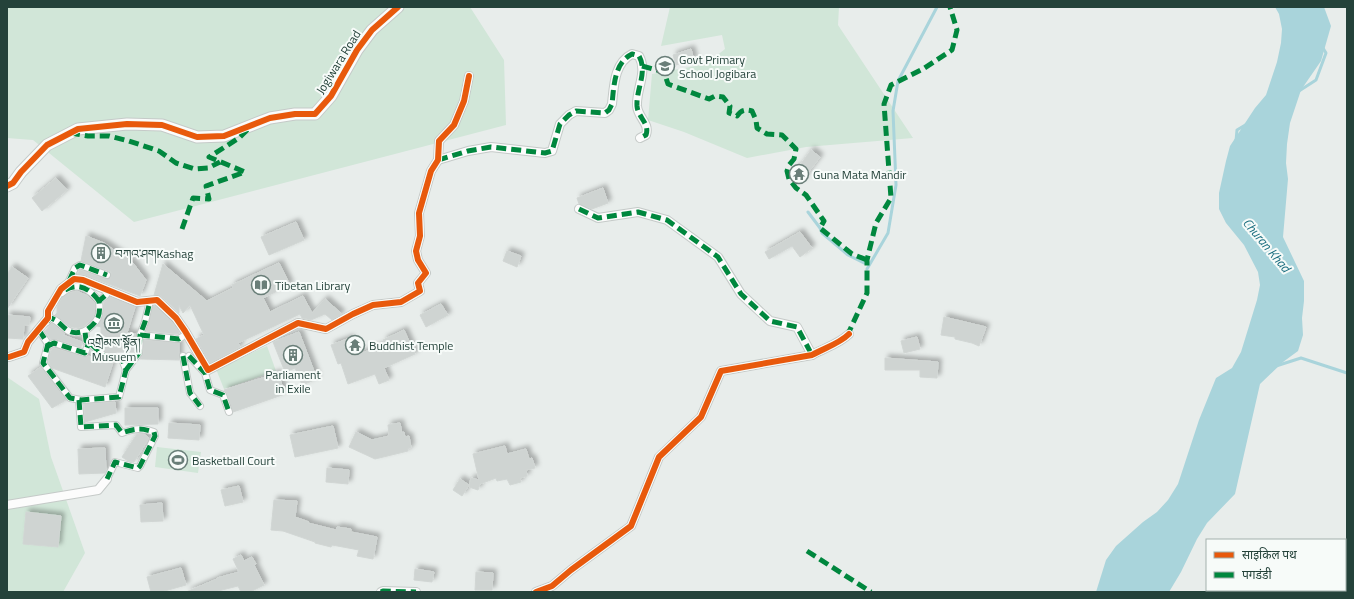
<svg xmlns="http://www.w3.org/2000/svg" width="1354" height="599" font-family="'Titillium Web','Noto Sans Devanagari','Noto Serif Tibetan',sans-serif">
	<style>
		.green { fill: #d1e6d8 }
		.water { fill: #a9d4db }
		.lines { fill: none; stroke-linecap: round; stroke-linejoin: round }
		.stream { stroke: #a9d4db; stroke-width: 3 }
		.building { fill: #cfd4d2; stroke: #d1d6d4; filter: url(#shadow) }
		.pedestrian-casing { stroke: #c5cac8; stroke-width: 8 }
		.minor-casing { stroke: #c5cac8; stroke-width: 10 }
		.tertiary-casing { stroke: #c5cac8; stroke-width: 13 }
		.pedestrian { stroke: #fcfcfc; stroke-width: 6 }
		.minor { stroke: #fcfcfc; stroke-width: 8 }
		.tertiary { stroke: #fcfcfc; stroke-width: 11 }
		.quiet { stroke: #00873e; stroke-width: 5; stroke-dasharray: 10 5; stroke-linecap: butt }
		.cycleway-casing { stroke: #f7fbf9; stroke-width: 8 }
		.cycleway { stroke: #e8590c; stroke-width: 6 }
		.labels { text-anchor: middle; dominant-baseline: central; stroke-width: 4; stroke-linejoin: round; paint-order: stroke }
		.poi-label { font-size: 12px; fill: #24423a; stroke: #f7fbf9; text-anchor: start }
		.street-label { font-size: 12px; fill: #24423a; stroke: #f7fbf9 }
		.water-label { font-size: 13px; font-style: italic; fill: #1c6f80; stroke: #f7fbf9 }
	</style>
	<defs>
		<filter id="shadow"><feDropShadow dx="3.5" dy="-3.5" stdDeviation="2" flood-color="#0004"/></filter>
	</defs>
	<rect width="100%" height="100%" fill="#e8edeb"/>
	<g class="green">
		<path d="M7,7H470L504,60L506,125L134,222L33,140L7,138Z"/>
		<path d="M670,7H839L838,25L913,138L806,147L747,158L684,132L648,120L652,74L706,64L725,49L722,35L661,46Z"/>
		<path d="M267,346L276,371L224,389L216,369Z"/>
		<path d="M7,377L39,399L51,457L85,553L63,592H7Z"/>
		<path d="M157,447L201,452L198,473L155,467Z"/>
	</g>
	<path class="water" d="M1275,7H1324L1331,26L1321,61L1301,90L1290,123L1287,144L1286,163L1288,179L1283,237L1304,281V301L1302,318L1303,335L1298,351L1283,362L1260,384L1235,494L1207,523L1197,539L1181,572L1169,592H1096L1106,560L1116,546L1143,522L1157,512L1168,500L1178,484L1199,420L1216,378L1232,368L1241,352L1257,300L1260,285L1258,272L1244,245L1226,223L1219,209V193L1226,161L1230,146L1255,108L1266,95L1277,62L1281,43L1282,29L1279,14Z"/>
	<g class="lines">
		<g class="stream">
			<path d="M1299,91L1316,80L1326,53L1323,48"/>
			<path d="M1236,141L1237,130L1247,124"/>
			<path d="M808,212L820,228L822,233L848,255L864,263"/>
			<path d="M867,269L888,233L896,185L893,111L898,81L937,7"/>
			<path d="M1276,366L1301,358L1347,373"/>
		</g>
	</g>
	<g class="building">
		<path d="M691,49L694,60L676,65L673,55Z"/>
		<path d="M811,150L820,157L801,182L791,175L797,167L798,168Z"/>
		<path d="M56,178L67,190L42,211L32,198Z"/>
		<path d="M603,188L608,203L592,209L579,204L577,198Z"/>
		<path d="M296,222L304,240L269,255L261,237Z"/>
		<path d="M800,232L812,248L800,257L792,246L769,259L765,252Z"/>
		<path d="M86,236L104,243L133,263L146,280L140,296L85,275L77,274L80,270L106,279H110L111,276V272L109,271L81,261Z"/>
		<path d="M507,251L521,256L517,267L503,261Z"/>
		<path d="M279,263L290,285L263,298L270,312L303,296L312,313L325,299L342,314L332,320L325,314L311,320L302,318L300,314L238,343L240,347L210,363L196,339L204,335L190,305L183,313L179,305V313L161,296L154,295L163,264L207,301L233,288L232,285Z"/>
		<path d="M12,267L28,278L7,309V274Z"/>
		<path d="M77,291L88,296L95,303V306L94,314L92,319L83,327L78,328L71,327L55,315L57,313V307L62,297L69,293Z"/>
		<path d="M110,297L135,307L127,333L136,334L134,352H116V354L107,353L101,347V327L97,326L103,316L104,303Z"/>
		<path d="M441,304L448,315L426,327L420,315Z"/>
		<path d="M153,306H155L172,322L179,332V334L146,331Z"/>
		<path d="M7,315L30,317L29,325H24L23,339L7,338Z"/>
		<path d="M944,317L986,327L979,346L972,343L955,339V337L941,335Z"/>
		<path d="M52,323L65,334L63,335L82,342L81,347L55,339L51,340L45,331Z"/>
		<path d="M404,330L415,354L384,368L389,380L379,384L375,374L348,384L341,363L338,364L331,345L350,338L357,355L385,344L383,340Z"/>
		<path d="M299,332L317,379L302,385L295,368L285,372L273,342Z"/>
		<path d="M917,337L920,349L904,353L901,341Z"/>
		<path d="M144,340L179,343V360L140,359L143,354Z"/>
		<path d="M54,348L84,357L88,356L113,362L105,387L52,368L48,362L50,353L52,349Z"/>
		<path d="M885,358L938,362L937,378L920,377V370H885Z"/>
		<path d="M41,367L66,400L52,408L28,376Z"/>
		<path d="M278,373L285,394L233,412L227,394L224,390Z"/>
		<path d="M115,402L116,413L85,422L84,404Z"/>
		<path d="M125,408H158V424L125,425Z"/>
		<path d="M169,423L200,425L199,440L168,438Z"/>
		<path d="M400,423L402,433L404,432L405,437L409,436L411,448H408V451L375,459L349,447L356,432L372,440L389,436L388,425Z"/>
		<path d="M333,426L338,448L295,457L290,435Z"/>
		<path d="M137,434H144L149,438L134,462L128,461L122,457Z"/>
		<path d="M505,446L507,454L526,449L529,459L532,458L535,468L526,470L527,476L520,478L521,482L510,485L507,479L497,481L496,478L480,484L478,490L469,487L471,478L479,480L473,454Z"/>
		<path d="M105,448L106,471L105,473L79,474L78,449Z"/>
		<path d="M327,468L349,470L348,484L326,482Z"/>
		<path d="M460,479L469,485L462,496L453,490Z"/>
		<path d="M239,486L243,502L225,506L221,490Z"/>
		<path d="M274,500L297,501L295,517L309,522L308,523L336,530L337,527L351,529V532L377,537L373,559L357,556L359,550L332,545L331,547L315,543V542L283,531L271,530Z"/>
		<path d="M162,503L163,521L141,522L140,505Z"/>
		<path d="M26,512L61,516L58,547L23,544Z"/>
		<path d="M241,555L244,561L252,557L256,564L254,565L264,585L250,592H241L238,586L214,592H186L217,579V578L239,572L233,559Z"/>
		<path d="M181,568L186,585L161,592H151L147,577Z"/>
		<path d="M415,569L434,572L432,582L414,580Z"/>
		<path d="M476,572L493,573L492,590H475Z"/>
	</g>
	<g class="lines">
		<g class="pedestrian-casing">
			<g id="pedestrian">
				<path d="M68,283L75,268L80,265L107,275"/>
				<path d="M62,293C76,281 88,287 99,301"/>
				<path d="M47,322L50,318C64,321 64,338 85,331"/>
				<path d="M39,330L48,344L43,363L70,398L81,400L119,397L126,370L122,359L105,357L89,342L86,341L85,331C98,322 101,316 99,301L106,295L107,291"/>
				<path d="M140,335L179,339L182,337"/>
				<path d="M48,346L54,343L85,353L89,342"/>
				<path d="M183,356L190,393L200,406"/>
				<path d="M189,356L205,373L210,390L223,395L229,412"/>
				<path d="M126,370L139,353L140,335L145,322L150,301"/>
				<path d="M79,400L81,427L116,425L122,433C136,428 141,428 154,432L155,436L140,466L138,468L115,462L107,479"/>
			</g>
		</g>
		<g class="minor-casing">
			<g id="minor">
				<path d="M438,160L468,151L491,147L545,153L552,151L560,124L569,115L576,111L605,113L609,110L612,104C614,86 614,63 632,54L639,56C648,72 636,89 637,106C638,118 650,123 646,135L640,138"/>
				<path d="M579,209L598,218L638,212L667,220L718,257L741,294L770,321L797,327L812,355"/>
				<path d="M7,357H9L24,352L28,342L48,318V311L61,289L74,279L83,280L137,302L157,300L176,318L185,331L208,370L298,323L326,329L353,314L373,305L401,302L420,291L418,283L426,273L418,260L416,251L420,236L419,213L431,171L438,160L439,141L454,125L464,101L469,76"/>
				<path d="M7,505L98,490L107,479"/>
				<path d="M381,592L383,591L416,592"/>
				<path d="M536,592L552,586L571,570L631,526L659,457L701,417L721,371L812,355C824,348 839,344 849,334"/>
			</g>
		</g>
		<g class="tertiary-casing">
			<path id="tertiary" d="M7,186L13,183L21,172L47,145L78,129L127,124L162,125L197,137L224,136L270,118L295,114H315L331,96L357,50L372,30L398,7"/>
		</g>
		<use href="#pedestrian" class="pedestrian"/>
		<use href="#minor" class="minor"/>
		<use href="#tertiary" class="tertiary"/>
		<g class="quiet">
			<path d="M642,66L664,72L668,84L709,99L715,96L723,97L730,106L729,113L737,116C741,110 745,109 752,111L756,120L757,128L767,134L782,135L796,149L794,159L789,165L787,171L789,179L796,188L806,195L824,221L820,228L852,254L867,260"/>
			<path d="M70,133L88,136H109L129,141L159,151L176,163L195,169L208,168L220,162"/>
			<path d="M438,160L468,151L491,147L545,153L552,151L560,124L569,115L576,111L605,113L609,110L612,104C614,86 614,63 632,54L639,56C648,72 636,89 637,106C638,118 650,123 646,135L640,138"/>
			<path d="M579,209L598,218L638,212L667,220L718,257L741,294L770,321L797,327L812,355"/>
			<path d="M182,229L193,198L209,199L206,186L245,172L209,157L239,138L248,129"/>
			<path d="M69,281L75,268L80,265L107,275"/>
			<path d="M65,290C79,282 90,289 99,301"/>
			<path d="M47,322L50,318C64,321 64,338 85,331"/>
			<path d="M39,330L48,344L43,363L70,398L81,400L119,397L126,370L122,359L105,357L89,342L86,341L85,331C98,322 101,316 99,301L106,295L107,291"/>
			<path d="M140,335L179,339L182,337"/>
			<path d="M847,336L867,293V260L876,223L891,198L884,104L891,85L923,69L952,50L957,30L950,7"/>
			<path d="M48,346L54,343L85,353L89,342"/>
			<path d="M183,356L190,393L200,406"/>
			<path d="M189,356L205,373L210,390L223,395L229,412"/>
			<path d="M126,370L139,353L140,335L145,322L150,301"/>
			<path d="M79,400L81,427L116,425L122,433C136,428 141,428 154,432L155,436L140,466L138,468L115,462L107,479"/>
			<path d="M807,551L871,592"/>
			<path d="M381,592L383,591L416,592"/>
		</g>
		<g class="cycleway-casing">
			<g id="cycleway">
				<path d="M7,186L13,183L21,172L47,145L78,129L127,124L162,125L197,137L224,136L270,118L295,114H315L331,96L357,50L372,30L398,7"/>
				<path d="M7,357H9L24,352L28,342L48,318V311L61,289L74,279L83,280L137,302L157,300L176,318L185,331L208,370L298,323L326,329L353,314L373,305L401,302L420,291L418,283L426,273L418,260L416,251L420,236L419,213L431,171L438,160L439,141L454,125L464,101L469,76"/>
				<path d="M536,592L552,586L571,570L631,526L659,457L701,417L721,371L812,355C824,348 839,344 849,334"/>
			</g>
		</g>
		<use href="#cycleway" class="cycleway"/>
	</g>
	<defs>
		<g id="school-ring" transform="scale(1)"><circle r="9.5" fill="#f7fbf9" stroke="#697e78" stroke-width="1.5"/><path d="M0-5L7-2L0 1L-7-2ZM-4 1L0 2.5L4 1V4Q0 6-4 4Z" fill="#697e78"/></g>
		<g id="temple-ring" transform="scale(1)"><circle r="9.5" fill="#f7fbf9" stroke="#697e78" stroke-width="1.5"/><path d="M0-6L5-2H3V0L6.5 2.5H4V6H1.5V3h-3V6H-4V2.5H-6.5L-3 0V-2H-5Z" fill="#697e78"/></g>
		<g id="building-ring" transform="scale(1)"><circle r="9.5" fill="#f7fbf9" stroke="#697e78" stroke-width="1.5"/><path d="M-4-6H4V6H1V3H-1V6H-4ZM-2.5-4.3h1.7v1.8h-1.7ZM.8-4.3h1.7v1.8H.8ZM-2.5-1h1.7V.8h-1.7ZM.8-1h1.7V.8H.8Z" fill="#697e78"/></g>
		<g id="library-ring" transform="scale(1)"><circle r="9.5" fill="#f7fbf9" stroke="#697e78" stroke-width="1.5"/><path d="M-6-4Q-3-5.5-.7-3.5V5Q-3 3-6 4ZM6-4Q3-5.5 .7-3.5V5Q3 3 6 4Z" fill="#697e78"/></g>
		<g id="museum-ring" transform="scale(1)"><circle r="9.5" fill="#f7fbf9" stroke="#697e78" stroke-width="1.5"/><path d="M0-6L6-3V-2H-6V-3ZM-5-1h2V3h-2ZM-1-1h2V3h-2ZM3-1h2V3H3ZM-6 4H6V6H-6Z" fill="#697e78"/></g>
		<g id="stadium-ring" transform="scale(1)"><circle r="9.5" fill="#f7fbf9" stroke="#697e78" stroke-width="1.5"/><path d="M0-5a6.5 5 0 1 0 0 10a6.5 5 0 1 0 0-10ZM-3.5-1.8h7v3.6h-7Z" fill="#697e78"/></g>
	</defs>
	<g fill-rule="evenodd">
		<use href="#school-ring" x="665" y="66"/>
		<use href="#temple-ring" x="799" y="174"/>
		<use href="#building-ring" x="101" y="253"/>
		<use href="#library-ring" x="261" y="285"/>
		<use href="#museum-ring" x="114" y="323"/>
		<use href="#temple-ring" x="355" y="345"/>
		<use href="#building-ring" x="293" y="355"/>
		<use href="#stadium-ring" x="178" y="460"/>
	</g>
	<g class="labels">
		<g class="poi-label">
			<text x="679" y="59">Govt Primary<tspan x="679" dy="14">School Jogibara</tspan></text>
			<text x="813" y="174">Guna Mata Mandir</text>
			<text x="115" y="253">བཀའ་ཤགKashag</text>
			<text x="275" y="285">Tibetan Library</text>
			<text x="114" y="342" text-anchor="middle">འགྲེམས་སྟོན།<tspan x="114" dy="14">Musuem</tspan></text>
			<text x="369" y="345">Buddhist Temple</text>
			<text x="293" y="374" text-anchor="middle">Parliament<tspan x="293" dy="14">in Exile</tspan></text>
			<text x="192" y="460">Basketball Court</text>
		</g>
		<g class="street-label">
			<text transform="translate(338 62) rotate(-58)">Jogiwara Road</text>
		</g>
		<g class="water-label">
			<text transform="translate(1267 245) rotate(50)">Churan Khad</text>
		</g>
	</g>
	<rect width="1354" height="599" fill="none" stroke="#24423a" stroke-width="16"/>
	<rect x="1206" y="539" width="140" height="52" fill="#f7fbf9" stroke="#a3b1ad"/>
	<rect x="1214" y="552" width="20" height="6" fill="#e8590c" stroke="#a3b1ad"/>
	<text x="1242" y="559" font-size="12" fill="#24423a">साइकिल पथ</text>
	<rect x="1214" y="572" width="20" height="6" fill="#00873e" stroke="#a3b1ad"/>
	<text x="1242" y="579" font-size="12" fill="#24423a">पगडंडी</text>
</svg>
